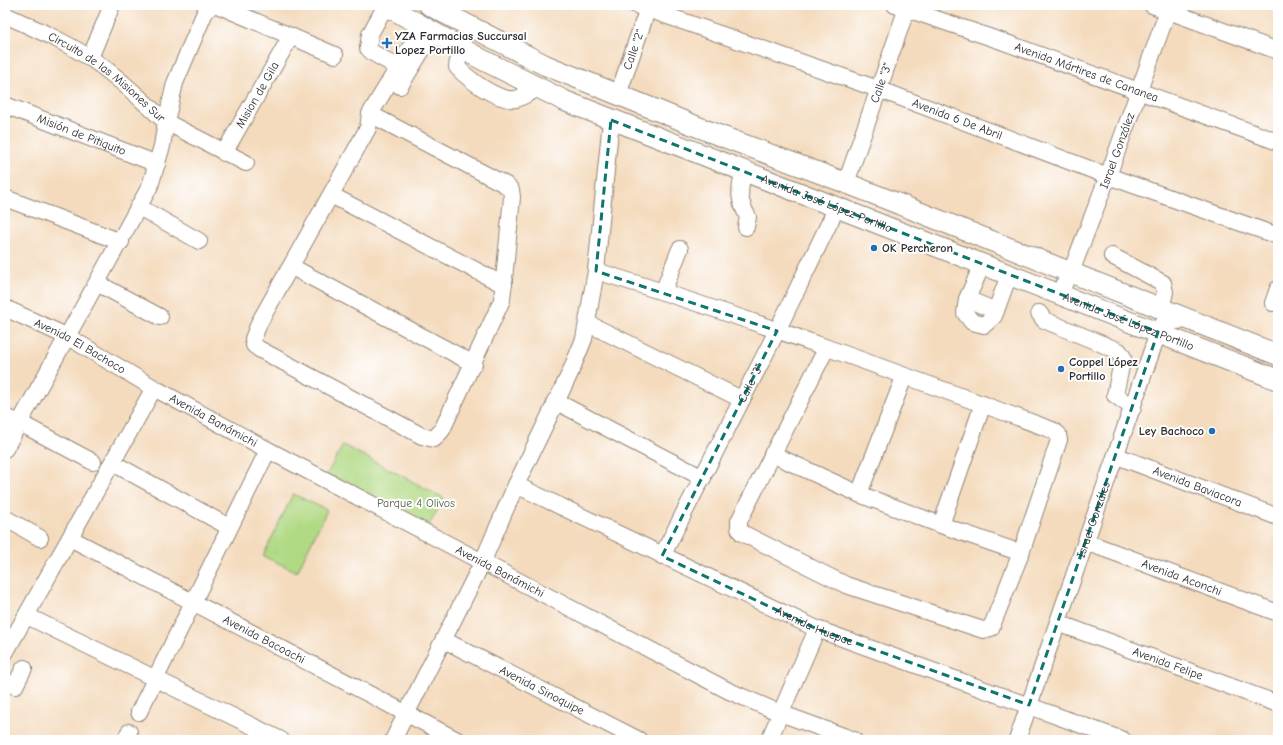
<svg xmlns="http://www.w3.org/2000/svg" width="1283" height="745" font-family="'Comic Neue',sans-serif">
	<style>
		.green { fill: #b0d983; stroke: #6e8257 }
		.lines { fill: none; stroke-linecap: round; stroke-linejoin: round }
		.minor-casing { stroke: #908374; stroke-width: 18 }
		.major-casing { stroke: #908374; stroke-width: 22 }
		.minor { stroke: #fff; stroke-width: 16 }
		.major { stroke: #fff; stroke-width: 20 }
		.marked { fill: none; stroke: #0f766e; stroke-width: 3; stroke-dasharray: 8 5; stroke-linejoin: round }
		.poi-dot { fill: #1f6fb2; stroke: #fff; stroke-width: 1.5 }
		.labels { text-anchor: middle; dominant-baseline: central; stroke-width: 4; stroke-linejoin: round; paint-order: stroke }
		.poi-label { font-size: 12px; font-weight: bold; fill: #2b2b2b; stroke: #fff; text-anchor: start }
		.street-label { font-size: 12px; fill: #2b2b2b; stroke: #fff }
		.park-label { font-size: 12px; fill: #535f45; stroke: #fff }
	</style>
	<rect width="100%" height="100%" fill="#fff"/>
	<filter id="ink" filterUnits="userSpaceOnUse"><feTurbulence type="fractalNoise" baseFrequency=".025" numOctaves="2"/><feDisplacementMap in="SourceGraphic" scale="8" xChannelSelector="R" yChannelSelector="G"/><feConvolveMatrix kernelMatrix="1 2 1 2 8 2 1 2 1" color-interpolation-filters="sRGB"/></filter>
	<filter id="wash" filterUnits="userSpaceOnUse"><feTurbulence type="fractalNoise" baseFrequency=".012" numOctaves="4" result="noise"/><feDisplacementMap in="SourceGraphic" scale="16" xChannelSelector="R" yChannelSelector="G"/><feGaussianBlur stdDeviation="0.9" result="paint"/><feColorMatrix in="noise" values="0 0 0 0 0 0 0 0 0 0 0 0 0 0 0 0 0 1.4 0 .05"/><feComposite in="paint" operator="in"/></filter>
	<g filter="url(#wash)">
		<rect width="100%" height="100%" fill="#f4dbbe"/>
		<g class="green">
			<path d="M343,445L444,498L427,529L326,476Z"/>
			<path d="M293,494L327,510L297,572L263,556Z"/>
		</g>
	</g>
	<g filter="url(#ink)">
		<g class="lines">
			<g class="minor-casing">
				<g id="minor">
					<path d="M212,5L205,12L175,83L166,122L246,163"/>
					<path d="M217,5L335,55"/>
					<path d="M386,5L370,34L368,48L373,53L398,67"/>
					<path id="s1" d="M636,5L878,89L1108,176L1278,236"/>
					<path id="s2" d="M895,5L1004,42L1278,142"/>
					<path d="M1152,5L1278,51"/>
					<path id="s3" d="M5,15C34,28 63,41 90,58C118,76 141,100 166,122L162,146L150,186L5,449"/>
					<path d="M460,47L457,67C468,79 498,102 516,99C523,97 532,91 538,88"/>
					<path d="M90,58L112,5"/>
					<path d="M400,86L433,32"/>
					<path id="s4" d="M618,95L649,5"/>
					<path id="s5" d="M5,105L157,164"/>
					<path d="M370,114L506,185L511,190L512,197L502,300L442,430L434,439L422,436L259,349L254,345L253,339L259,323L368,128L370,114L423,26"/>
					<path id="s6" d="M224,153L291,36"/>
					<path d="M743,172C739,192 738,199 748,217L746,227"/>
					<path id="s7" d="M846,183L908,5"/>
					<path d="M331,195L504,285"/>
					<path d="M5,198L121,242"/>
					<path d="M139,207L199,241"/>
					<path d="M1112,256L1163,283L1165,292L1161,309"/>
					<path d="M982,265L967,299L965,313L972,322L984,325L994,316L1009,275"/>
					<path d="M292,267L474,364"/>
					<path d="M596,271C750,318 901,374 1052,430L1058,434L1059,440L1021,553L991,628L983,630L846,585L742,533L739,528V521L826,349"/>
					<path d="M97,283L160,317"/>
					<path d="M663,292L680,249"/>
					<path id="s8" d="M1059,293L1071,272L1108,176L1170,5"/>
					<path d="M967,299L996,311"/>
					<path d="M1273,303L1278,289"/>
					<path id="s9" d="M5,308L68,337L154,388L268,450L729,691L780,713L854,740"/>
					<path d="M1039,313L1044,320L1119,351L1123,357L1115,395L1133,408"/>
					<path d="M587,323L741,399"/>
					<path d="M555,401L703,478"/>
					<path d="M5,417L20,423L93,462"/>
					<path d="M772,454L859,494L941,525L1021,553"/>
					<path id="s10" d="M1117,456L1278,517"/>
					<path d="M113,463L229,527"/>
					<path id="s11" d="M516,485L817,629L1123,740"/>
					<path d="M859,494L904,377"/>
					<path d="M5,518L40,538"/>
					<path d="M941,525L983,404"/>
					<path id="s12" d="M70,538L457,740"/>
					<path id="s13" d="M1086,542L1278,613"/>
					<path id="s14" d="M662,556L777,331L836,209"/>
					<path d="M27,616L281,740"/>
					<path id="s15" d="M1058,623L1278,704"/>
					<path id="s16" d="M444,640L639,740"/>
					<path d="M5,653L154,388"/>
					<path d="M5,682L15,686L24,668"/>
					<path d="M139,712L268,450"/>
					<path d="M125,740L129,732"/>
					<path d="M393,740L482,563L516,485L570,373L584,339L596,271L611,120"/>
					<path d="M769,740L817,629"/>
					<path id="s17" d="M1017,740L1160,327L1165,322L1187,320"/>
				</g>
			</g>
			<g class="major-casing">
				<g id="major">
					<path id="s18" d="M385,5L481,59L565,101L1278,380"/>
					<path d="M429,5L545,65L713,133L846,183L1278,355"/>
				</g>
			</g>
			<use href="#minor" class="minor"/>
			<use href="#major" class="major"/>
		</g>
	</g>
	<path class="marked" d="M611,120L1158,332L1029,705L817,629L662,556L777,331L596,271Z"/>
	<g class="poi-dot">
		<path d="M385 37h4v4h4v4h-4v4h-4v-4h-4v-4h4z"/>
		<circle cx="874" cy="248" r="4"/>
		<circle cx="1061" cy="369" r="4"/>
		<circle cx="1212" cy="431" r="4"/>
	</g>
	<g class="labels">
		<g class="poi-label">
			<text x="395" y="36">YZA Farmacias Succursal<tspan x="395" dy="14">Lopez Portillo</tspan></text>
			<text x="882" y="248">OK Percheron</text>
			<text x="1069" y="362">Coppel López<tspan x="1069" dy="14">Portillo</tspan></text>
			<text x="1204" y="431" text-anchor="end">Ley Bachoco</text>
		</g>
		<g class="street-label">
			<text stroke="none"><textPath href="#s4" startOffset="48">Calle "2"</textPath></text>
			<text stroke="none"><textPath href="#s2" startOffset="203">Avenida Mártires de Cananea</textPath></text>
			<text stroke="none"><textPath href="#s3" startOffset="120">Circuito de las Misiones Sur</textPath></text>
			<text stroke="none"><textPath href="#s7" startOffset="106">Calle "3"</textPath></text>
			<text stroke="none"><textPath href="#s6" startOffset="67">Mision de Gila</textPath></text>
			<text stroke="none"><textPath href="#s1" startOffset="341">Avenida 6 De Abril</textPath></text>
			<text stroke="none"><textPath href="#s5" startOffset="82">Misión de Pitiquito</textPath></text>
			<text stroke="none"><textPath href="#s8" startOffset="154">Israel González</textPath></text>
			<text stroke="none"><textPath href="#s18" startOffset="485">Avenida José López Portillo</textPath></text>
			<text stroke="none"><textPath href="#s18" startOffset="809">Avenida José López Portillo</textPath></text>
			<text stroke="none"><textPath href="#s9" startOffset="84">Avenida El Bachoco</textPath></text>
			<text stroke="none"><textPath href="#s14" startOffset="194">Calle "3"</textPath></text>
			<text stroke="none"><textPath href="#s9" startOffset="237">Avenida Banámichi</textPath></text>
			<text stroke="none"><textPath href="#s10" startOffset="86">Avenida Baviacora</textPath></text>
			<text stroke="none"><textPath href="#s17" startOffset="233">Israel Gonzáles</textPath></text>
			<text stroke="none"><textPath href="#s9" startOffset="561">Avenida Banámichi</textPath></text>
			<text stroke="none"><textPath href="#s13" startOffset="102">Avenida Aconchi</textPath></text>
			<text stroke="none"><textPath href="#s11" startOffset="330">Avenida Huepac</textPath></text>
			<text stroke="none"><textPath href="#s12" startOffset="219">Avenida Bacoachi</textPath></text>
			<text stroke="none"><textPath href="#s15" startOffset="117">Avenida Felipe</textPath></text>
			<text stroke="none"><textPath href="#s16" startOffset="110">Avenida Sinoquipe</textPath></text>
		</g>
		<g class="park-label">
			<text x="416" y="503">Parque 4 Olivos</text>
		</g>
	</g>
	<rect width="1283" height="745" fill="none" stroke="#fff" stroke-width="20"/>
</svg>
